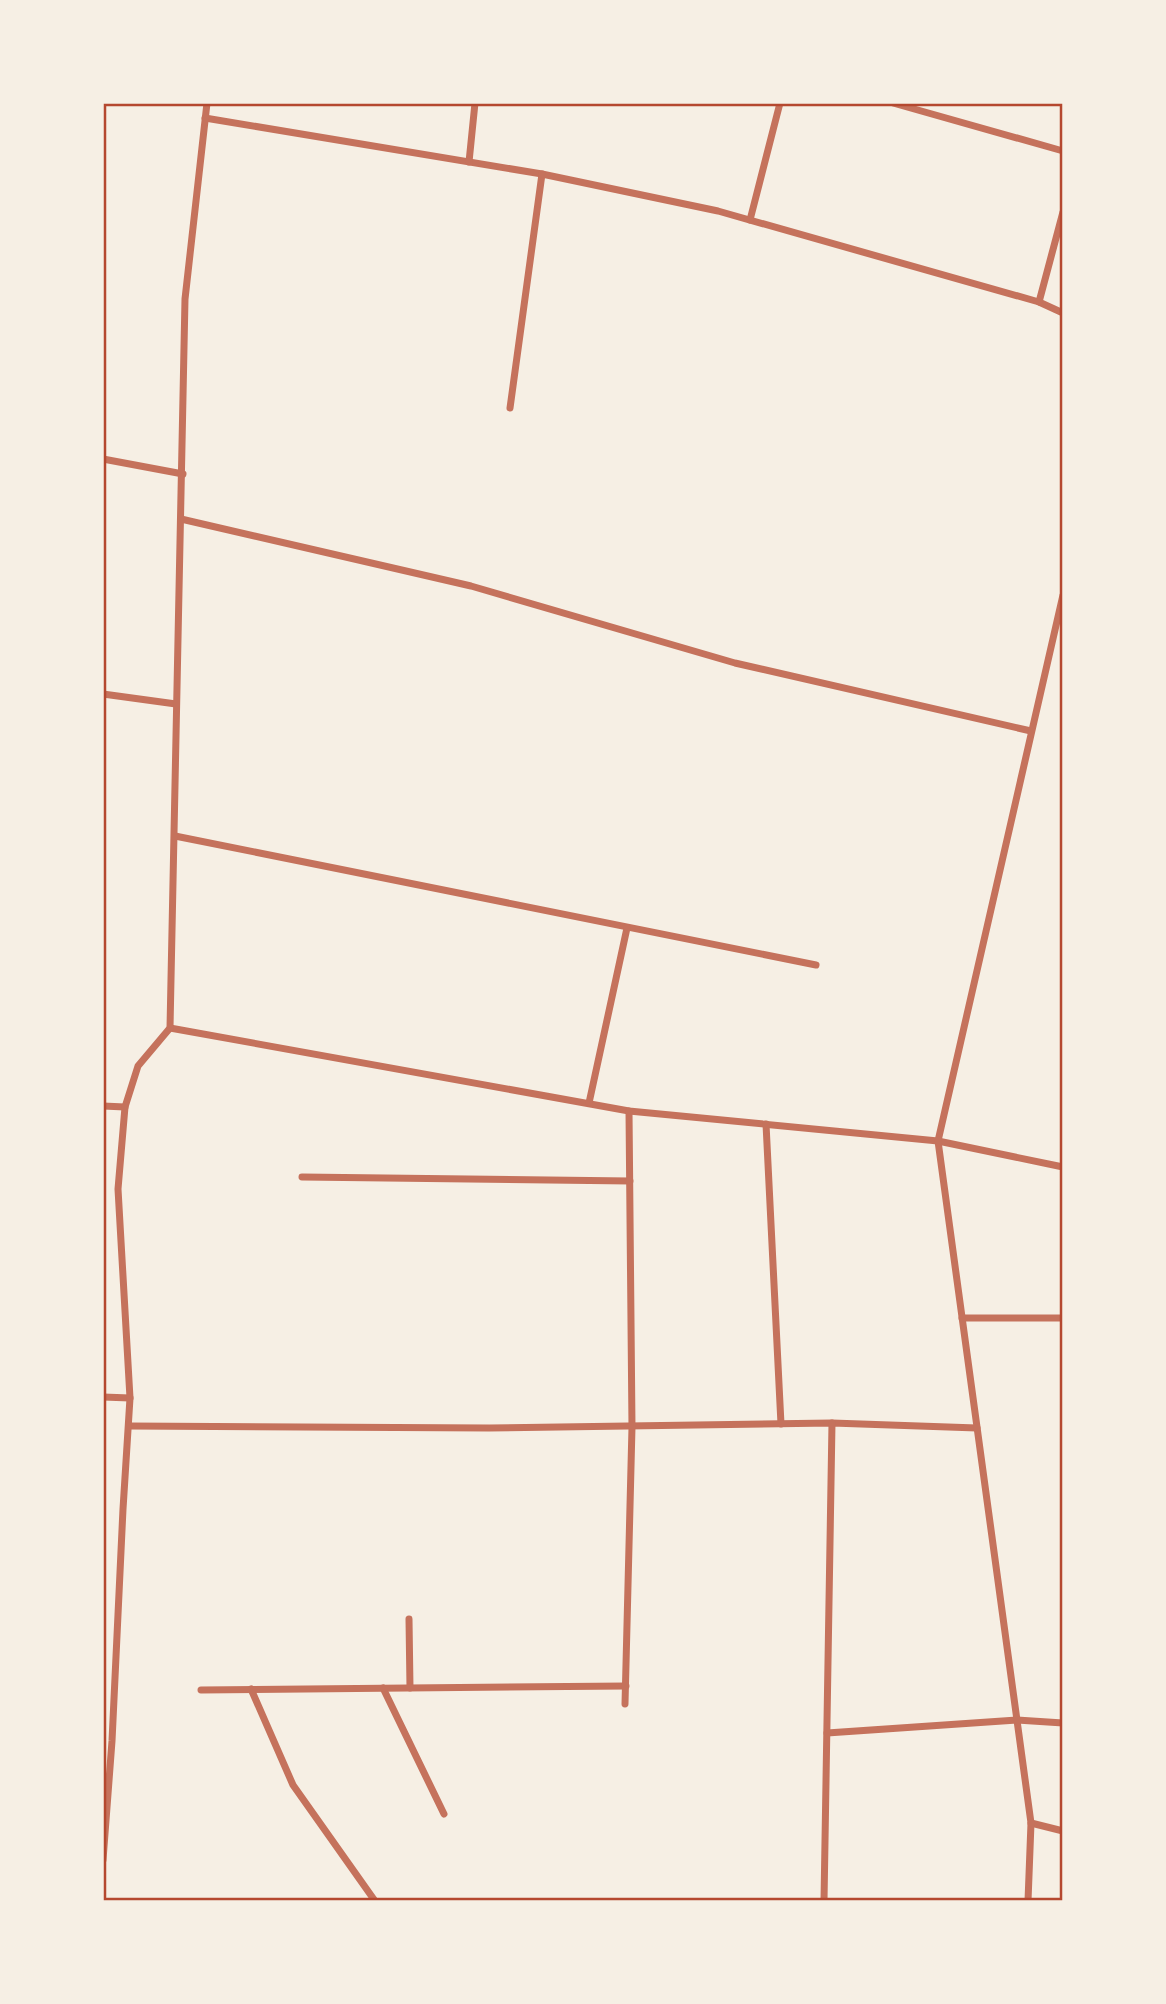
<svg xmlns="http://www.w3.org/2000/svg" width="1166" height="2004" font-family="Rubik,sans-serif">
	<style>
		.lines { fill: none; stroke-linecap: round; stroke-linejoin: round }
		.minor { stroke: #c5725c; stroke-width: 7 }
		.neatline { fill: none; stroke: #b5482f; stroke-width: 2.5 }
	</style>
	<rect width="100%" height="100%" fill="#f6efe4"/>
	<g class="lines">
		<g class="minor">
			<path d="M893,103L1063,151"/>
			<path d="M205,118L542,174L718,211L1039,302L1063,313"/>
			<path d="M469,162L475,103"/>
			<path d="M750,220L780,103"/>
			<path d="M1039,302L1063,212"/>
			<path d="M510,408L542,174"/>
			<path d="M103,459L183,474"/>
			<path d="M181,519L471,586L735,663L1031,731"/>
			<path d="M103,694L176,704"/>
			<path d="M175,836L816,965"/>
			<path d="M170,1028L629,1111L938,1141L1063,1167"/>
			<path d="M589,1103L627,928"/>
			<path d="M103,1106L125,1107"/>
			<path d="M766,1124L781,1424"/>
			<path d="M302,1177L630,1181"/>
			<path d="M962,1318H1063"/>
			<path d="M103,1397L130,1398"/>
			<path d="M129,1426L489,1428L832,1423L977,1428"/>
			<path d="M409,1619L410,1688"/>
			<path d="M383,1688L444,1814"/>
			<path d="M251,1689L293,1785L375,1901"/>
			<path d="M201,1690L626,1686"/>
			<path d="M625,1704L632,1427L629,1111"/>
			<path d="M827,1733L1017,1720L1063,1723"/>
			<path d="M1031,1823L1063,1831"/>
			<path d="M103,1860L112,1741L123,1509L130,1398L118,1189L125,1107L138,1066L170,1028L185,299L207,103"/>
			<path d="M824,1901L832,1423"/>
			<path d="M1028,1901L1031,1823L938,1141L1063,595"/>
		</g>
	</g>
	<rect width="1166" height="2004" fill="none" stroke="#f6efe4" stroke-width="210"/>
	<rect x="105" y="105" width="956" height="1794" class="neatline"/>
</svg>
